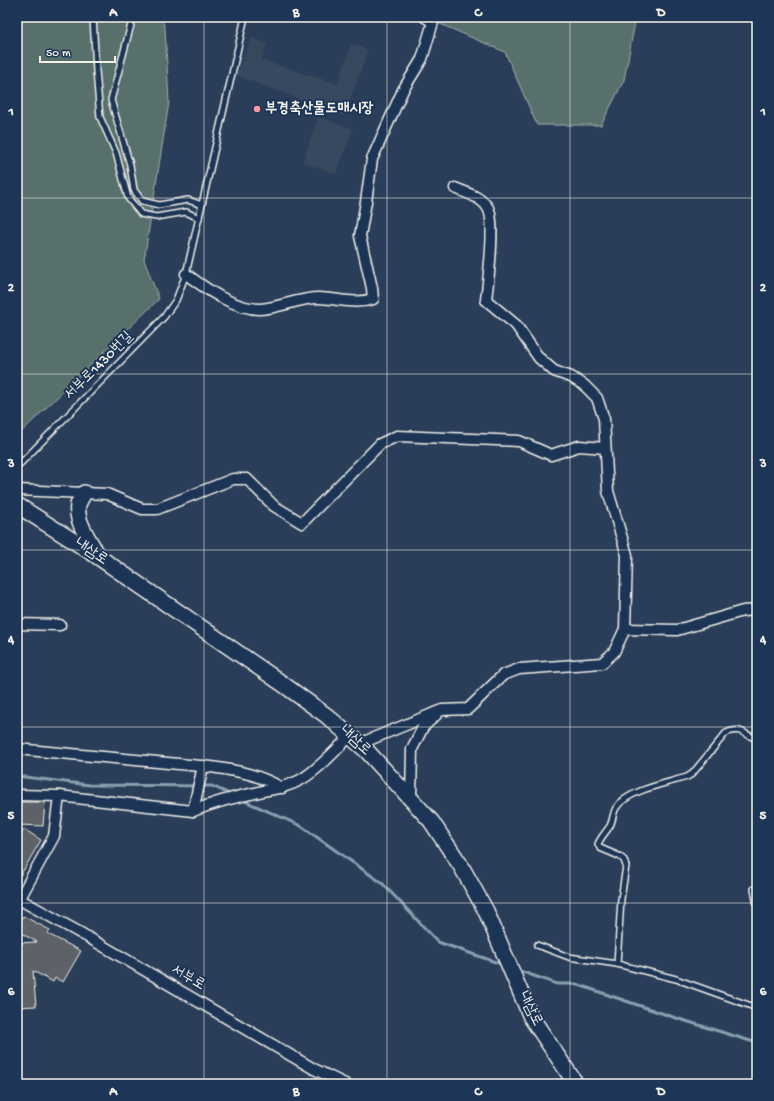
<svg xmlns="http://www.w3.org/2000/svg" width="774" height="1101" font-family="'Gochi Hand','Poor Story',sans-serif">
	<style>
		.built { fill: #39495e }
		.green { fill: #58706c; stroke: #a6b0aa }
		.lines { fill: none; stroke-linecap: round; stroke-linejoin: round }
		.stream { stroke: #89a1af; stroke-width: 3 }
		.building { fill: #5d6268; stroke: #f4f1e8 }
		.lane-casing { stroke: #f4f1e8; stroke-width: 8 }
		.street-casing { stroke: #f4f1e8; stroke-width: 13 }
		.secondary-casing { stroke: #f4f1e8; stroke-width: 18 }
		.lane { stroke: #1d3557; stroke-width: 5 }
		.street { stroke: #1d3557; stroke-width: 10 }
		.secondary { stroke: #1d3557; stroke-width: 15 }
		.grid { fill: none; stroke: #f4f1e8; stroke-width: 1; stroke-opacity: 0.55 }
		.poi-dot { fill: #ff9aa2; stroke: #1d3557; stroke-width: 1.5 }
		.labels { text-anchor: middle; dominant-baseline: central; stroke-width: 4; stroke-linejoin: round; paint-order: stroke }
		.poi-label { font-size: 15px; font-weight: bold; fill: #f4f1e8; stroke: #1d3557; text-anchor: start }
		.street-label { font-size: 15px; fill: #f4f1e8; stroke: #1d3557 }
		.neatline { fill: none; stroke: #f4f1e8; stroke-width: 1.5 }
		.grid-label { font-size: 13px; text-anchor: middle; font-weight: bold; fill: #f4f1e8 }
	</style>
	<rect width="100%" height="100%" fill="#2a3e5a"/>
	<filter id="ink" filterUnits="userSpaceOnUse"><feTurbulence type="fractalNoise" baseFrequency=".025" numOctaves="2"/><feDisplacementMap in="SourceGraphic" scale="8" xChannelSelector="R" yChannelSelector="G"/><feConvolveMatrix kernelMatrix="1 2 1 2 8 2 1 2 1" color-interpolation-filters="sRGB"/></filter>
	<g filter="url(#ink)">
		<g class="built">
			<path d="M252,38L267,44L261,60L338,84L351,44L368,50L344,116L236,75Z"/>
			<path d="M318,117L353,129L336,174L303,162Z"/>
		</g>
		<g class="green">
			<path d="M17,17H161L165,28L169,102L144,260L159,299L17,436Z"/>
			<path d="M440,17H636L624,80L601,125H537L505,52L438,23Z"/>
		</g>
		<g class="lines">
			<g class="stream">
				<path d="M17,776L89,785L212,786L232,795"/>
				<path d="M240,799L301,826L382,883L438,942L504,965"/>
				<path d="M517,970L557,984H576L676,1018L757,1043"/>
			</g>
		</g>
		<g class="building">
			<path d="M17,802H45L43,826L17,825Z"/>
			<path d="M24,829L41,840L17,881V841Z"/>
			<path d="M23,916L50,930L48,934L81,951L63,982L55,978L53,982L33,971L36,1006L17,1007V943L37,942L17,931V927Z"/>
		</g>
		<g class="lines">
			<g class="lane-casing">
				<g id="lane">
					<path d="M93,17L96,71L100,117L116,153L128,198L141,214L156,217L186,212L199,218"/>
					<path d="M133,17L111,100L130,165L134,190L142,201L159,205L188,200L202,205"/>
					<path d="M17,467L164,317L176,300L186,274L245,17"/>
					<path d="M754,889L757,906"/>
					<path d="M537,945L569,957L617,964L676,979L757,1008"/>
					<path d="M617,964L621,899L626,866L624,860L619,856L600,848L598,844C601,837 606,832 610,826C613,820 613,813 616,808C627,790 668,783 687,777L692,774L726,733C741,726 744,735 757,739"/>
				</g>
			</g>
			<g class="street-casing">
				<g id="street">
					<path d="M455,188C467,193 481,197 488,208C496,220 488,283 486,300L516,325L539,358L554,371L571,377L584,385L597,398L604,419L608,491L627,555L625,629"/>
					<path d="M186,274C206,289 234,309 260,309C278,308 300,298 318,298C336,298 355,305 373,299L372,288L360,236L366,202L372,159L403,90L422,59L433,22L425,17"/>
					<path d="M17,490L107,494L142,509H157L233,479H247L274,506L302,523L380,444L397,436L519,441L551,455L579,446L605,448"/>
					<path d="M17,624L60,625"/>
					<path d="M359,744L442,710L468,709L503,675L519,669L602,663L614,652L625,629L677,630L743,611L757,610"/>
					<path d="M17,749L211,767C238,771 258,774 282,788"/>
					<path d="M17,795L59,796L193,811C213,803 234,797 255,793C271,789 287,788 302,779C320,768 335,751 350,736"/>
					<path d="M411,798L412,749L423,727L436,715"/>
					<path d="M193,811L203,766"/>
					<path d="M17,898L84,935L314,1069L345,1084"/>
					<path d="M19,900L54,836L59,796"/>
				</g>
			</g>
			<g class="secondary-casing">
				<g id="secondary">
					<path d="M84,493C82,497 79,501 78,505C75,520 89,540 96,552"/>
					<path d="M17,505L97,556L280,682L327,716L366,750L431,821L461,866L486,911L531,1017L576,1084"/>
				</g>
			</g>
			<use href="#lane" class="lane"/>
			<use href="#street" class="street"/>
			<use href="#secondary" class="secondary"/>
		</g>
	</g>
	<path class="grid" d="M204,17V1084M387,17V1084M570,17V1084M17,198H757M17,374H757M17,550H757M17,727H757M17,903H757"/>
	<circle class="poi-dot" cx="257" cy="109" r="4"/>
	<g class="labels">
		<g class="poi-label">
			<text x="265" y="109">부경축산물도매시장</text>
		</g>
		<g class="street-label">
			<text transform="translate(99 366) rotate(-45)">서부로1430번길</text>
			<text transform="translate(91 552) rotate(33)">내삼로</text>
			<text transform="translate(355 741) rotate(42)">내삼로</text>
			<text transform="translate(188 978) rotate(30)">서부로</text>
			<text transform="translate(530 1009) rotate(63)">내삼로</text>
		</g>
	</g>
	<rect width="774" height="1101" fill="none" stroke="#1d3557" stroke-width="44"/>
	<path d="M40 56v6h75v-6" fill="none" stroke="#f4f1e8" stroke-width="2"/>
	<text x="46" y="56" font-size="12" fill="#f4f1e8" stroke="#1d3557" stroke-width="3" paint-order="stroke">50 m</text>
	<rect x="22" y="22" width="730" height="1057" class="neatline"/>
	<g class="grid-label">
		<text x="113" y="16">A</text>
		<text x="296" y="16">B</text>
		<text x="478" y="16">C</text>
		<text x="661" y="16">D</text>
		<text x="11" y="115">1</text>
		<text x="763" y="115">1</text>
		<text x="11" y="291">2</text>
		<text x="763" y="291">2</text>
		<text x="11" y="467">3</text>
		<text x="763" y="467">3</text>
		<text x="11" y="643">4</text>
		<text x="763" y="643">4</text>
		<text x="11" y="819">5</text>
		<text x="763" y="819">5</text>
		<text x="11" y="995">6</text>
		<text x="763" y="995">6</text>
		<text x="113" y="1095">A</text>
		<text x="296" y="1095">B</text>
		<text x="478" y="1095">C</text>
		<text x="661" y="1095">D</text>
	</g>
</svg>
